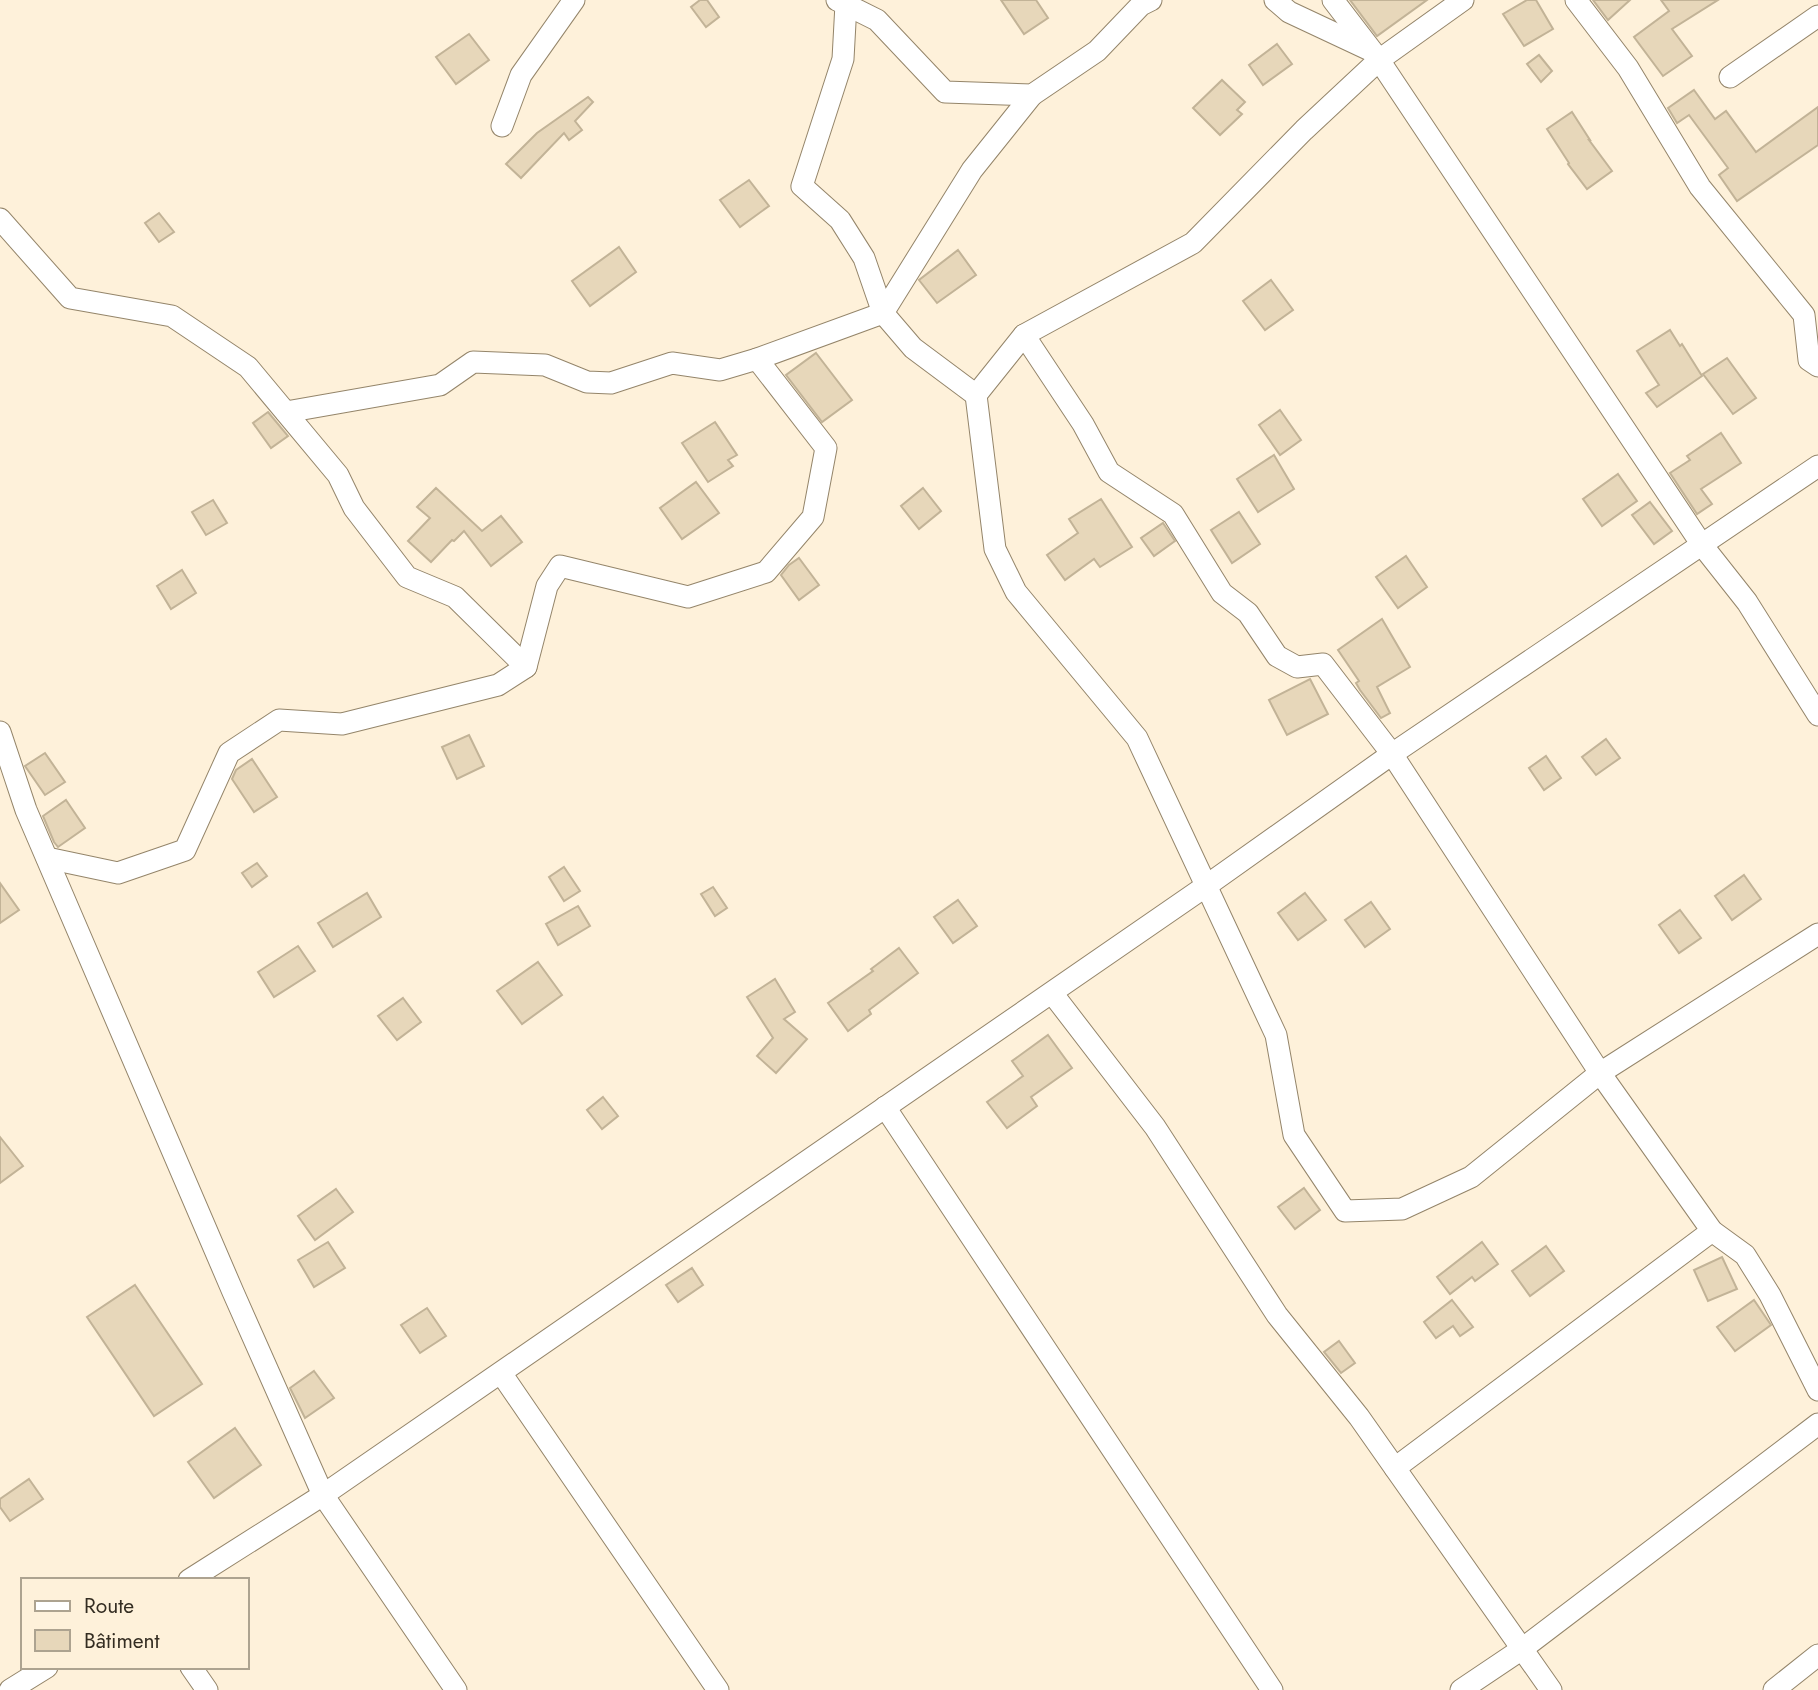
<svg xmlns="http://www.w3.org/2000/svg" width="1818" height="1690" font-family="Jost,sans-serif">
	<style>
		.building { fill: #e7d7ba; stroke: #c2b397; stroke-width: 2 }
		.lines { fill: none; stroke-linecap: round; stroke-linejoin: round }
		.minor-casing { stroke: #94856a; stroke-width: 23 }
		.minor { stroke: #fff; stroke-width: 21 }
	</style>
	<rect width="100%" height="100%" fill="#fef1da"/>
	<g class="building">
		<path d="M700,0H707L719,17L706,27L691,7Z"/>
		<path d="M1001,0H1036L1048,18L1024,34Z"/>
		<path d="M1350,0H1427L1377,36Z"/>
		<path d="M1527,0H1536L1553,29L1524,46L1503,14Z"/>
		<path d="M1593,0H1630L1608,20Z"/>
		<path d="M1661,0H1718L1672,29L1692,56L1663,76L1634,37L1669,11Z"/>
		<path d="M469,34L489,60L456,84L436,57Z"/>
		<path d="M1277,44L1292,64L1263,85L1249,65Z"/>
		<path d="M1539,55L1552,71L1541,82L1527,64Z"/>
		<path d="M1222,80L1245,102L1237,110L1242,114L1220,135L1193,108Z"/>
		<path d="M1694,90L1715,119L1726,111L1756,152L1818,107V145L1737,201L1719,175L1728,168L1689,115L1677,123L1668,108Z"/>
		<path d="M588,97L593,102L575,121L582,130L569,140L564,133L521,178L506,164L537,133Z"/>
		<path d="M1572,112L1590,140H1589L1612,171L1587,189L1568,164L1569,163L1547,129Z"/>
		<path d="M749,180L769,206L740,227L720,200Z"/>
		<path d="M159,213L174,232L159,242L145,223Z"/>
		<path d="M619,247L636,272L590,306L572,281Z"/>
		<path d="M958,250L976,275L937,303L919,280Z"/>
		<path d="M1271,280L1293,310L1265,330L1243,301Z"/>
		<path d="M1670,330L1680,346L1682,344L1702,376L1657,407L1646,393L1659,385L1637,351Z"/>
		<path d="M816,353L852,400L822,422L786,375Z"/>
		<path d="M1727,358L1756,398L1733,414L1703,374Z"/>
		<path d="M1280,410L1301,440L1280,455L1259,425Z"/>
		<path d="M268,412L288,436L271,448L253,423Z"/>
		<path d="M715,422L737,455L728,460L733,466L708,482L682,443Z"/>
		<path d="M1721,433L1741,463L1701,489L1712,504L1697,514L1670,473L1690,460L1687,456Z"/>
		<path d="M1274,455L1294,489L1258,512L1237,479Z"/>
		<path d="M1618,474L1637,501L1602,526L1583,499Z"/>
		<path d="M696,482L719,513L682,539L660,508Z"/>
		<path d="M436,488L482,531L501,516L522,542L491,566L464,531L454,541L452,540L431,562L408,541L430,518L417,507Z"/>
		<path d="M923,488L941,511L919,529L901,506Z"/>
		<path d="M1101,499L1132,547L1100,567L1094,559L1065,580L1047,555L1078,533L1069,519Z"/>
		<path d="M213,500L227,523L206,535L192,512Z"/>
		<path d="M1650,502L1672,531L1654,544L1632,515Z"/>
		<path d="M1239,512L1260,544L1232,563L1211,530Z"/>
		<path d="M1163,523L1175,541L1154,556L1141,538Z"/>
		<path d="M1406,556L1427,587L1398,608L1376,577Z"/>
		<path d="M799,558L819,585L799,600L781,575L789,565Z"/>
		<path d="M182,570L196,593L171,609L157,586Z"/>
		<path d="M1382,619L1410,667L1377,687L1390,713L1381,718L1360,690L1356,683L1359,681L1338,650Z"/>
		<path d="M1310,679L1328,714L1287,735L1269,700Z"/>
		<path d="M469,735L484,766L457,779L442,747Z"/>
		<path d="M1606,739L1620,758L1596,775L1582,757Z"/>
		<path d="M45,753L65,782L45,795L25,766Z"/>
		<path d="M1546,756L1561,778L1544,790L1529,768Z"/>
		<path d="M252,759L277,797L254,812L232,779L236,770Z"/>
		<path d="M66,800L85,828L58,847L54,842L43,816Z"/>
		<path d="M257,863L267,876L252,887L242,873Z"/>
		<path d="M564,867L580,891L564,901L549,877Z"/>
		<path d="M1744,875L1761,899L1732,920L1715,896Z"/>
		<path d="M0,883L19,910L0,923Z"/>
		<path d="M713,887L727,908L715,916L701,894Z"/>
		<path d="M367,893L381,917L333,947L318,923Z"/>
		<path d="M1305,893L1326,920L1298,940L1278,913Z"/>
		<path d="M958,900L977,926L953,943L934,917Z"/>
		<path d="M1371,902L1390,929L1365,947L1345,920Z"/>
		<path d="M578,906L590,926L558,945L546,924Z"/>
		<path d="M1680,910L1701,938L1679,953L1659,925Z"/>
		<path d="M298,946L315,971L274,997L258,972Z"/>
		<path d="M899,948L918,973L869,1010L871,1014L848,1031L828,1003L873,971L871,969Z"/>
		<path d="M538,962L562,995L522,1024L497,991Z"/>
		<path d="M775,979L795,1012L784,1019L807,1039L776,1073L757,1056L773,1038L747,997Z"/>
		<path d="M403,998L421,1022L397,1040L378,1016Z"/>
		<path d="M1048,1035L1072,1068L1031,1097L1037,1106L1007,1128L987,1102L1023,1076L1012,1061Z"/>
		<path d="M603,1097L618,1116L602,1129L587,1110Z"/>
		<path d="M0,1137L23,1166L0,1183Z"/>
		<path d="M1304,1188L1320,1210L1295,1229L1278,1207Z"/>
		<path d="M336,1189L353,1212L315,1240L298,1216Z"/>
		<path d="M328,1242L345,1268L314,1287L298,1260Z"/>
		<path d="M1482,1242L1498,1264L1475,1281L1472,1277L1450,1294L1437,1277Z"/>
		<path d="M1546,1246L1564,1271L1530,1296L1512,1271Z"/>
		<path d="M1722,1257L1737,1289L1708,1301L1694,1270Z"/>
		<path d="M692,1268L703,1285L678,1302L666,1285Z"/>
		<path d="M135,1285L202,1384L154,1416L87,1317Z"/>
		<path d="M1452,1300L1473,1327L1460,1336L1453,1326L1436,1338L1424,1322Z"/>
		<path d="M1754,1300L1771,1325L1735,1351L1717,1327Z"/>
		<path d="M427,1308L446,1336L420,1353L401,1325Z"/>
		<path d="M1339,1341L1355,1363L1341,1373L1324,1352Z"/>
		<path d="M314,1371L334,1398L305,1418L290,1388Z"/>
		<path d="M235,1428L261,1465L214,1498L188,1462Z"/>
		<path d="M29,1479L43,1499L10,1521L0,1507V1499Z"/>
	</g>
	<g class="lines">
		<g class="minor-casing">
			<g id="minor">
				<path d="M837,0L877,20L945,92L1032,95L1097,51L1141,5L1151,0"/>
				<path d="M1275,0L1289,12L1370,50"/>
				<path d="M1333,0L1379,60L1702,545L1747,602L1818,715"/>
				<path d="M1463,0L1379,60L1304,130L1193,243L1024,335L976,395L995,549L1016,592L1137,738L1276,1035L1294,1135L1345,1211L1402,1209L1471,1177L1600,1073L1818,934"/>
				<path d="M1576,0L1628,68L1700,187L1804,315L1809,360L1818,366"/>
				<path d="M846,4L843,59L802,186L840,220L864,258L883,313L913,348L976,395"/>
				<path d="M1730,77L1818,16"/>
				<path d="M502,126L521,75L574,0"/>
				<path d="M0,219L70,298L172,316L248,367L338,475L354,508L407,577L455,597L526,667"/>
				<path d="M1024,335L1083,424L1109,472L1173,514L1222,593L1248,613L1277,656L1297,667L1323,664L1392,754L1600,1073L1712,1231L1745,1255L1770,1295L1818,1390"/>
				<path d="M286,412L440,385L473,362L545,365L587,382L611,383L672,363L720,370L757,359L883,313L972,170L1032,95"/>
				<path d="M0,732L26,810L233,1292L323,1495L456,1690"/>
				<path d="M47,858L118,873L185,850L229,753L279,720L342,724L498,685L526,667L547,586L560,566L688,597L766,572L813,517L826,448L757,359"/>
				<path d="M1052,993L1155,1127L1277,1315L1359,1417L1551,1690"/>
				<path d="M885,1107L1272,1690"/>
				<path d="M501,1373L718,1690"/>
				<path d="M1395,1468L1712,1231"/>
				<path d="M189,1580L323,1495L1206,886L1392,754L1818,466"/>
				<path d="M191,1667L207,1690"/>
				<path d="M10,1690L47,1667"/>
				<path d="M1461,1690L1522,1649L1818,1424"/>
				<path d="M1774,1690L1818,1655"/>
			</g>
		</g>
		<use href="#minor" class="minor"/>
	</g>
	<rect x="21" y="1578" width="228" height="91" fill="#fef1da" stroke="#ada390" stroke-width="2"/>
	<rect x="35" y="1601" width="35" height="10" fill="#ffffff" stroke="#ada390" stroke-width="2"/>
	<text x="84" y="1613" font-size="21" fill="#342d22">Route</text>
	<rect x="35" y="1630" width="35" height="21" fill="#e7d7ba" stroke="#ada390" stroke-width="2"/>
	<text x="84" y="1648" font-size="21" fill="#342d22">Bâtiment</text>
</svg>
